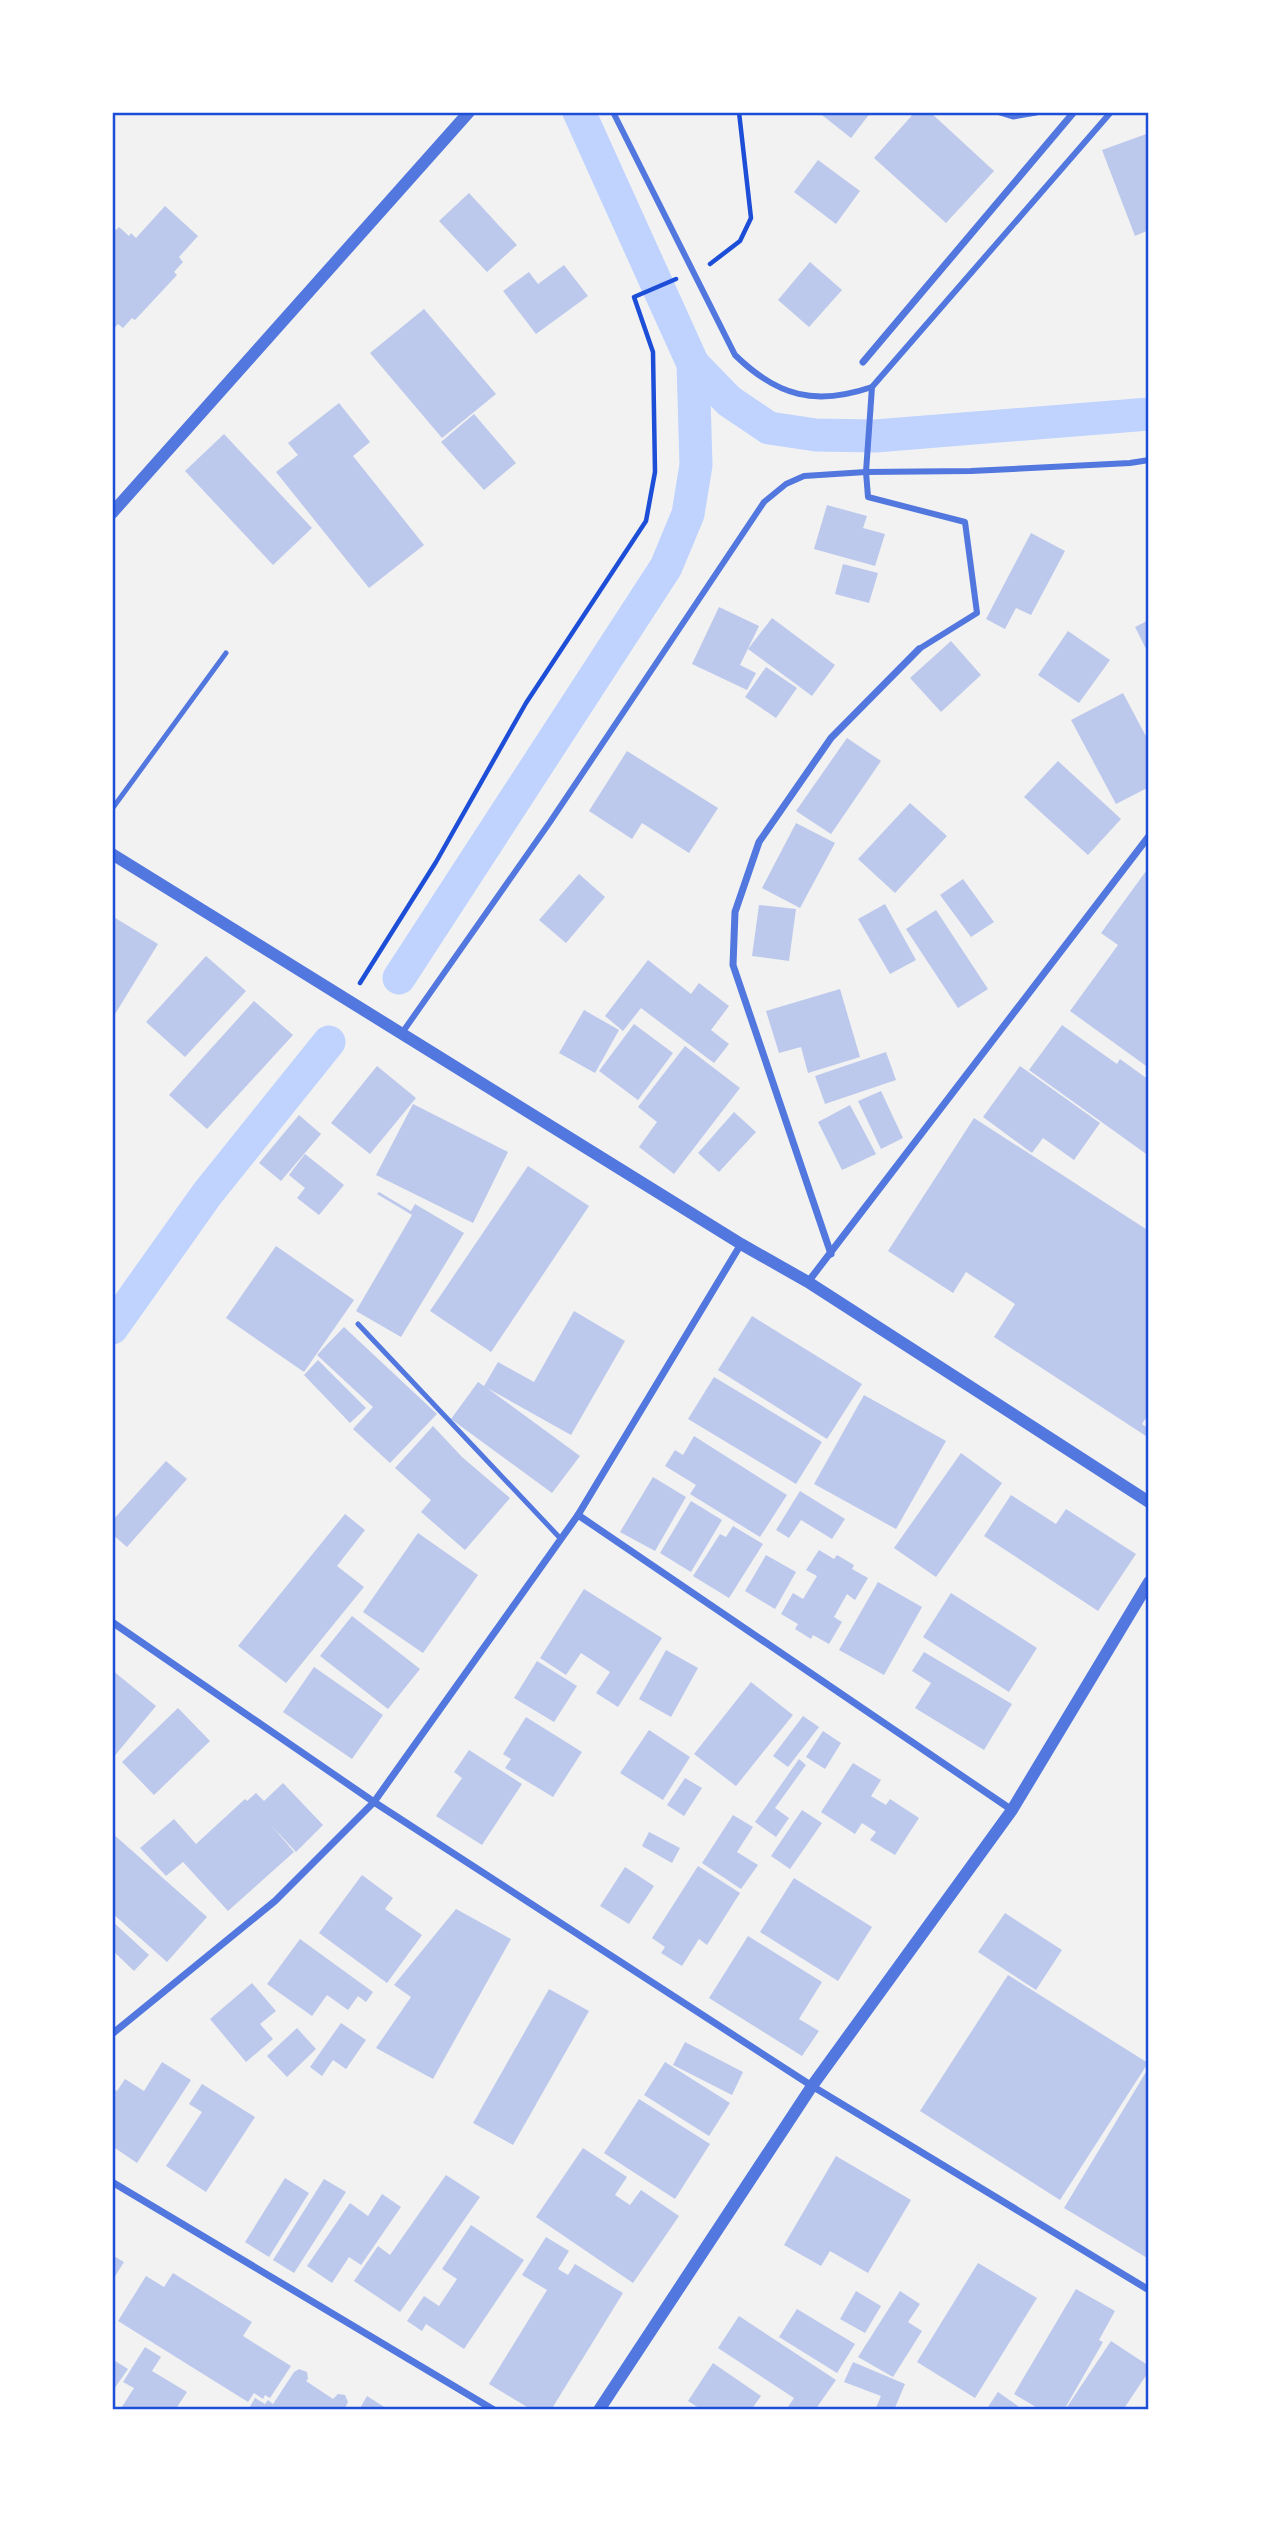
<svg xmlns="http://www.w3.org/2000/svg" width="1261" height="2522" font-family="Karla,sans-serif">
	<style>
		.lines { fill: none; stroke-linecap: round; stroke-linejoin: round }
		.canal { stroke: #bfd3fe; stroke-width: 33 }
		.building { fill: #bdc9ec }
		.path { stroke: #1d4ed8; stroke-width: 4.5 }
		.service { stroke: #5277de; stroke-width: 5 }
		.pedestrian { stroke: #5277de; stroke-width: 6 }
		.minor { stroke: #5277de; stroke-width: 7 }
		.tertiary { stroke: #5277de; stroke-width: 12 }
		.neatline { fill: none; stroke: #1d4ed8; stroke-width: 2.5 }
	</style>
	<rect width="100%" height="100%" fill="#f2f2f2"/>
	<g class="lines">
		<g class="canal">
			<path d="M693,364L729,401L769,428L816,435L875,436L1149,414"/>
			<path d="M399,978L666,567L688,514L696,465L693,364L579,112"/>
			<path d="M112,1328L207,1194L329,1042"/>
		</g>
	</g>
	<g class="building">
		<path d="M824,112H871L851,138L822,115Z"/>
		<path d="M915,112H930L994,171L946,223L874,158Z"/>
		<path d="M1149,133V230L1135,236L1102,150Z"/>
		<path d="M818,160L860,191L836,224L794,192Z"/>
		<path d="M469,193L517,245L487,272L439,221Z"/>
		<path d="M165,206L198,236L179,257L183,262L174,272L177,275L135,320L132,318L123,328L118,324L112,331V227L116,230L119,227L129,236L131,233L136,238Z"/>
		<path d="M810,262L842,290L809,327L778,300Z"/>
		<path d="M564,265L588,296L536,334L503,291L529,272L538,284Z"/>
		<path d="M424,309L496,394L442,438L370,353Z"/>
		<path d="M339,403L370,442L353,456L424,545L369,588L276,472L298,455L288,443Z"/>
		<path d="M474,414L516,463L484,490L441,442Z"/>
		<path d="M224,434L312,528L273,565L185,471Z"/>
		<path d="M827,505L867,516L863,528L885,534L875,566L814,549Z"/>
		<path d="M1031,533L1065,551L1031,615L1016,608L1005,629L986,619Z"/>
		<path d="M843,564L878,573L869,603L835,594Z"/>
		<path d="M719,607L759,626L740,665L756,673L747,690L692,664Z"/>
		<path d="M772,618L835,665L812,696L748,649Z"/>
		<path d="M1149,620V655L1135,627Z"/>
		<path d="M1068,631L1110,660L1079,703L1038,675Z"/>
		<path d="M951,641L981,675L941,712L910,678Z"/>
		<path d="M766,667L797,688L776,718L745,697Z"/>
		<path d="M1123,693L1149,742V787L1116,804L1071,720Z"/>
		<path d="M847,738L881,761L831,834L796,811Z"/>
		<path d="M627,751L718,808L689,853L642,823L632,839L589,811Z"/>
		<path d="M1058,761L1121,819L1088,855L1024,797Z"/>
		<path d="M910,803L947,836L895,893L858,859Z"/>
		<path d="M796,823L835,843L800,908L762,888Z"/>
		<path d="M1149,867V1068L1070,1011L1118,945L1101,933Z"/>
		<path d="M579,874L605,897L566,943L539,920Z"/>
		<path d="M963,879L994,922L971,937L940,895Z"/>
		<path d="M885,904L916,960L890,974L858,919Z"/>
		<path d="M759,905L796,909L789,961L752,956Z"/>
		<path d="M936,910L988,989L958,1008L906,929Z"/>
		<path d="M112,916L158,944L112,1019Z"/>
		<path d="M206,956L246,991L185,1057L146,1022Z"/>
		<path d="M648,960L691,994L699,983L729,1006L711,1030L729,1044L714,1063L641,1008L623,1031L605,1016Z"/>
		<path d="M840,989L860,1057L808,1073L801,1047L779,1053L766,1011Z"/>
		<path d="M254,1001L293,1035L207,1129L169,1095Z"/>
		<path d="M584,1010L619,1030L595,1073L559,1053Z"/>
		<path d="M634,1024L673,1053L638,1100L599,1071Z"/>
		<path d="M1062,1025L1117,1064L1120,1059L1149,1080V1156L1029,1070Z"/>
		<path d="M685,1046L740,1088L674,1174L639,1147L657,1122L638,1107Z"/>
		<path d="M886,1052L896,1080L825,1104L815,1076Z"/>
		<path d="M377,1066L416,1098L370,1154L331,1123Z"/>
		<path d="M1020,1066L1100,1123L1074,1160L1043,1138L1032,1153L983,1117Z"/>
		<path d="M881,1091L903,1138L881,1149L858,1101Z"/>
		<path d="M413,1104L508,1152L473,1223L376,1175Z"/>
		<path d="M850,1105L876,1154L842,1170L818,1122Z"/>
		<path d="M734,1112L756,1132L719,1172L698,1153Z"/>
		<path d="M299,1115L321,1134L281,1181L259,1163Z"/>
		<path d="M974,1118L1149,1231V1413L1142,1424L1149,1429V1438L994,1337L1015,1304L966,1272L953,1293L888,1251Z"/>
		<path d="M305,1154L344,1185L319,1215L297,1198L305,1188L289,1175Z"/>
		<path d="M528,1166L589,1206L491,1352L430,1311Z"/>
		<path d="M379,1192L411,1211L415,1204L464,1233L401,1337L356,1311L412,1215L377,1194Z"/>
		<path d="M276,1246L354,1300L304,1372L226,1318Z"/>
		<path d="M574,1311L625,1341L571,1435L487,1388L580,1456L552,1493L451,1419L478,1382L484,1386L498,1362L534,1382Z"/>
		<path d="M752,1316L862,1384L827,1439L718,1370Z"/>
		<path d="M344,1327L437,1414L390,1463L353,1429L373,1407L317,1355Z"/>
		<path d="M318,1360L366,1408L350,1423L304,1375Z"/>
		<path d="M714,1377L822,1442L796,1484L688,1419Z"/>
		<path d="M864,1395L946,1441L896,1529L814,1484Z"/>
		<path d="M433,1426L462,1457L510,1498L465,1550L421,1512L431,1500L395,1468Z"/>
		<path d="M694,1436L787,1495L760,1537L690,1494L696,1485L665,1466L675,1450L683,1455Z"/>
		<path d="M961,1453L1002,1483L936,1577L894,1548Z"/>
		<path d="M166,1461L187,1479L127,1547L112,1534V1521Z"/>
		<path d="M653,1477L686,1497L655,1551L620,1532Z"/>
		<path d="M800,1491L845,1519L832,1539L801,1520L789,1538L776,1530Z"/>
		<path d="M1011,1495L1056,1524L1066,1509L1136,1554L1098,1611L984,1536Z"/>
		<path d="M691,1501L722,1520L691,1572L660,1553Z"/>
		<path d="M345,1514L365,1530L337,1566L364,1587L286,1683L238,1646Z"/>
		<path d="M733,1526L763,1544L729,1598L693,1576L720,1534L726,1537Z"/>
		<path d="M418,1533L478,1575L423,1653L363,1612Z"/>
		<path d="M819,1550L834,1559L837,1555L854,1565L852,1569L868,1578L855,1600L847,1594L834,1617L842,1622L829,1644L813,1635L811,1639L795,1629L798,1624L781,1614L793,1593L803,1599L817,1576L806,1570Z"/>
		<path d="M766,1555L796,1572L775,1609L745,1591Z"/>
		<path d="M878,1582L922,1607L884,1675L839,1650Z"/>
		<path d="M584,1589L662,1638L618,1707L596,1693L610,1672L581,1653L566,1675L540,1658Z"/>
		<path d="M951,1593L1037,1648L1009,1692L923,1637Z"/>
		<path d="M352,1616L420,1669L388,1709L320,1656Z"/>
		<path d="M666,1650L698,1668L671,1717L639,1699Z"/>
		<path d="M924,1652L1012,1704L984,1750L915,1708L931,1683L912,1671Z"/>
		<path d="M537,1661L577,1686L554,1722L514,1698Z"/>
		<path d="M314,1667L383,1715L352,1759L283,1712Z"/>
		<path d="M112,1670L156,1706L112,1759Z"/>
		<path d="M751,1682L793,1715L736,1786L694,1754Z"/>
		<path d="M178,1708L210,1741L154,1795L122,1762Z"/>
		<path d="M803,1716L819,1727L788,1767L773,1756Z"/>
		<path d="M526,1717L582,1752L553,1797L505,1768L511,1759L503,1754Z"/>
		<path d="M649,1730L690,1757L663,1800L620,1773Z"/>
		<path d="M823,1731L841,1743L825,1769L806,1757Z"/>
		<path d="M469,1750L522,1784L482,1845L436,1816L462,1778L454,1772Z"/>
		<path d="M799,1759L806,1765L775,1808L789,1818L776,1837L755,1822Z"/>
		<path d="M853,1763L881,1780L871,1796L886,1805L890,1799L919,1818L895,1855L870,1840L876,1832L862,1823L855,1834L821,1812Z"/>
		<path d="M685,1778L702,1788L684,1816L667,1805Z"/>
		<path d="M283,1783L323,1825L296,1852L271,1825L294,1852L228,1911L183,1862L166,1876L140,1848L174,1819L196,1844L245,1799L247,1801L256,1793L264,1801Z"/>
		<path d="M802,1810L822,1823L790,1869L771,1856Z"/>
		<path d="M733,1815L753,1827L737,1852L758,1865L741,1889L702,1863Z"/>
		<path d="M649,1832L680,1848L672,1863L642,1846Z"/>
		<path d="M112,1833L207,1917L167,1962L112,1913Z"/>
		<path d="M698,1866L740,1893L707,1945L699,1939L682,1966L661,1953L665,1947L652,1938Z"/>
		<path d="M625,1867L654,1886L629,1924L600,1906Z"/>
		<path d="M362,1875L393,1898L385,1909L422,1935L387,1983L319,1933Z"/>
		<path d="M794,1878L872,1927L838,1981L760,1932Z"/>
		<path d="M456,1909L511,1939L433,2079L376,2048L411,1997L394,1985Z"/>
		<path d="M1005,1913L1062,1950L1036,1990L978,1952Z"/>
		<path d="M112,1921L149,1955L134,1971L112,1950Z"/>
		<path d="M748,1936L822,1982L799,2019L819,2031L802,2056L709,1998Z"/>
		<path d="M300,1939L373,1992L366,2002L358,1996L348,2010L327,1995L312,2016L267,1984Z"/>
		<path d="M1008,1975L1148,2063L1060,2200L920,2111Z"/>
		<path d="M252,1983L276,2011L260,2024L273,2039L246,2062L210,2019Z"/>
		<path d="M549,1989L589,2011L513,2145L473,2123Z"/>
		<path d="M341,2023L366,2040L346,2069L333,2060L322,2076L310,2067Z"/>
		<path d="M297,2028L316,2049L287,2077L267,2056Z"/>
		<path d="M685,2042L743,2072L732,2095L673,2065Z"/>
		<path d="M162,2062L191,2080L137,2163L112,2146V2088L117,2091L125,2079L144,2091Z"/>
		<path d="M665,2062L730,2103L709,2136L644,2095Z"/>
		<path d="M1149,2067V2259L1064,2208Z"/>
		<path d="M202,2084L255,2117L206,2192L166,2166L202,2112L189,2104Z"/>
		<path d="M639,2099L710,2144L675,2199L604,2153Z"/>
		<path d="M583,2148L627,2177L615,2195L630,2205L641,2190L679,2216L633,2283L536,2217Z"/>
		<path d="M836,2156L911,2200L868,2273L830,2251L821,2266L784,2245Z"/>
		<path d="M446,2175L480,2197L400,2312L354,2281L378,2246L390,2255Z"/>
		<path d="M285,2178L309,2193L269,2257L245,2242Z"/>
		<path d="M324,2179L346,2192L294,2273L273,2260Z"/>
		<path d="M382,2194L401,2207L361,2265L349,2257L332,2283L307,2266L350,2203L368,2216Z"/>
		<path d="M471,2225L524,2260L464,2349L426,2324L422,2331L407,2321L424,2296L439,2306L457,2279L442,2269Z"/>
		<path d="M546,2237L569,2251L558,2269L568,2275L575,2264L623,2293L551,2410H532L489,2384L547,2290L522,2275Z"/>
		<path d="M112,2255L124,2262L112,2281Z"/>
		<path d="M978,2263L1037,2298L975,2398L917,2362Z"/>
		<path d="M173,2273L252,2322L243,2336L291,2366L270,2398L265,2395L263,2399L254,2393L248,2402L118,2321L146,2276L164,2287Z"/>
		<path d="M1076,2289L1115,2311L1099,2340L1103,2342L1064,2410H1041L1014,2394Z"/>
		<path d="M856,2291L881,2306L865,2333L840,2319Z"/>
		<path d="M900,2291L920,2304L908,2322L922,2331L893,2377L858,2357Z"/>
		<path d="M797,2309L855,2344L837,2373L779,2337Z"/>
		<path d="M739,2316L836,2380L815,2410H786L794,2398L718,2348Z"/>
		<path d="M1111,2341L1149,2366V2371L1123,2410H1065Z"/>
		<path d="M145,2347L161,2357L152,2371L187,2392L175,2410H120L134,2388L123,2382Z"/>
		<path d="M112,2359L128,2369L112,2392Z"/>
		<path d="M853,2362L905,2384L894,2410H875L881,2396L844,2382Z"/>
		<path d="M713,2363L761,2396L751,2410H702L688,2401Z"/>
		<path d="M299,2369L307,2372L308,2379L306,2381L333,2399L338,2394L345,2395L348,2402L344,2410H248L255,2398L265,2404L268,2400L273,2404L294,2372Z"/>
		<path d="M998,2392L1018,2406L1015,2410H986Z"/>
		<path d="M367,2396L389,2410H359Z"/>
	</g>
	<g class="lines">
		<g class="path">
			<path d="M710,264L740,241L751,218L739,112"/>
			<path d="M360,983L436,862L526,703L646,521L655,472L653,352L634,297L676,279"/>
		</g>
		<g class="service">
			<path d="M112,809L226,653"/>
			<path d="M358,1324L560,1538"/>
		</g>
		<g class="pedestrian">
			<path d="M613,112L735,355C778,397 816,406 872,387L1111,112"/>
			<path d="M919,649L977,613L965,522L868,497L866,472L971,471L1130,463L1149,460"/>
			<path d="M402,1033L550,822L764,502L786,484L804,476L866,472L872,387"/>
		</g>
		<g class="minor">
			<path d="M1000,112L1013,116L1036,112"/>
			<path d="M863,362L1074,112"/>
			<path d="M831,1254L733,965L735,912L759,842L831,738L919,649"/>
			<path d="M808,1282L1149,836"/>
			<path d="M578,1515L1012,1810"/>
			<path d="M112,1622L374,1802L812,2086L1149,2290"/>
			<path d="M112,2034L275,1901L374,1802L578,1515L741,1244"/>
			<path d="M112,2182L494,2410"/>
		</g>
		<g class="tertiary">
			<path d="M112,513L469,112"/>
			<path d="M112,854L741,1244L808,1282L1149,1502"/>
			<path d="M599,2410L812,2086L1012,1810L1149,1582"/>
		</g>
	</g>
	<rect width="1261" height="2522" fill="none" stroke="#ffffff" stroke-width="228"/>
	<rect x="114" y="114" width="1033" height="2294" class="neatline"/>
</svg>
